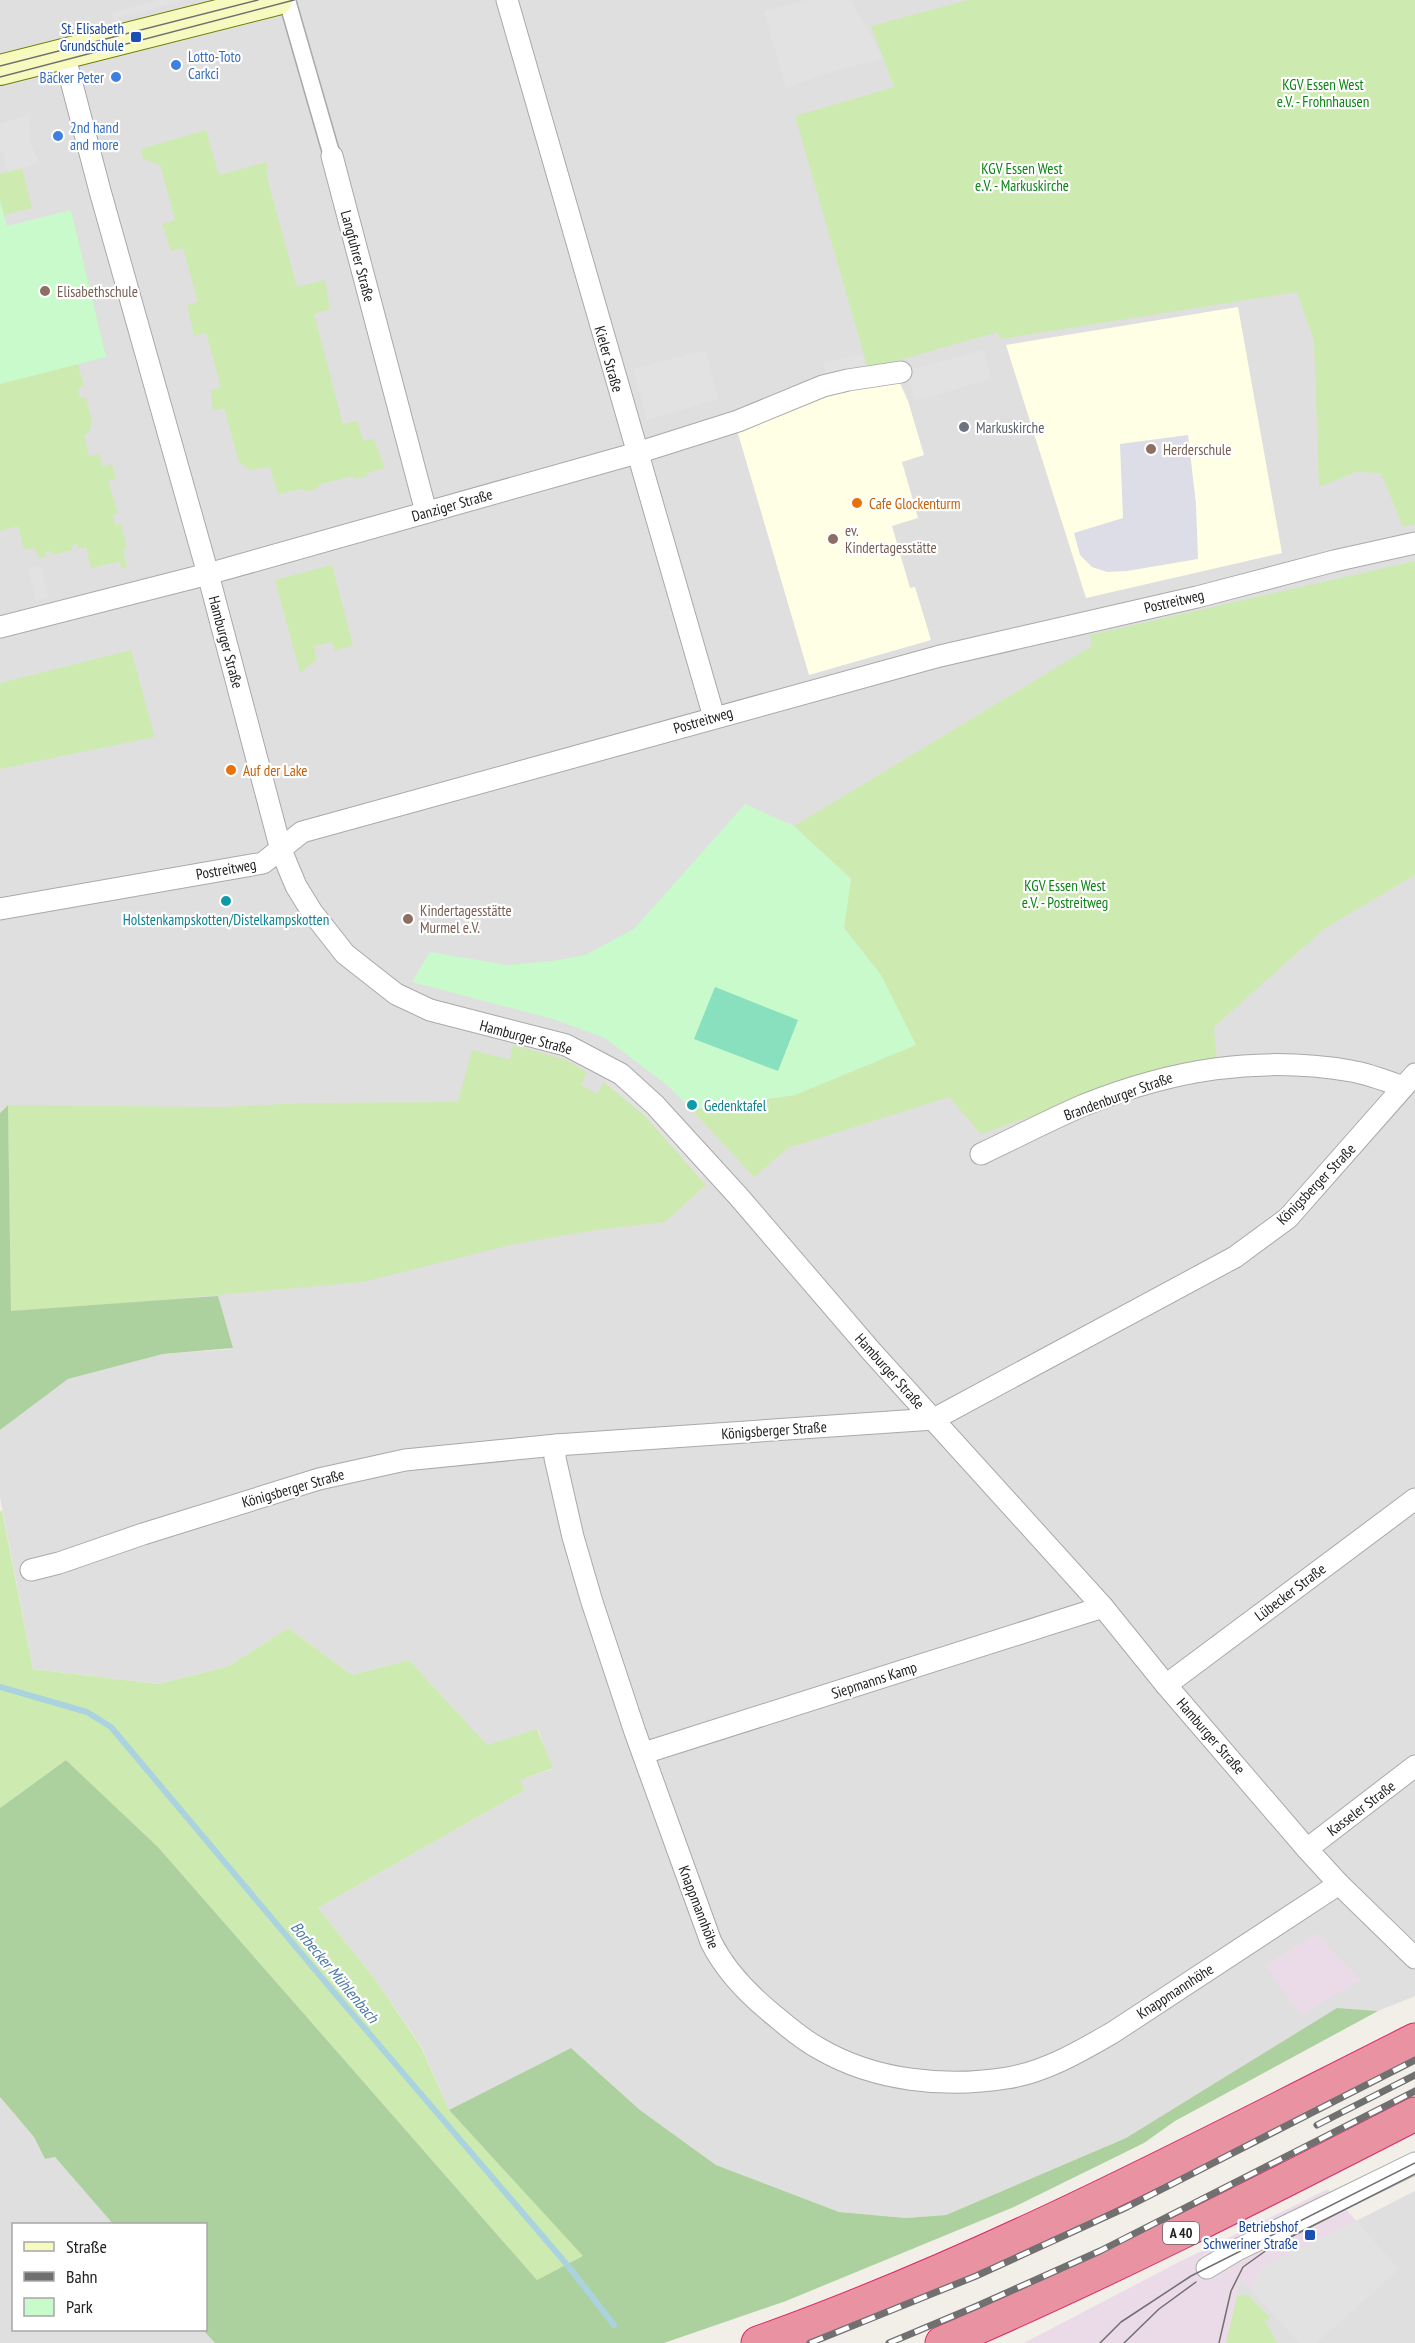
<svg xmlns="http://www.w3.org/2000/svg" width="1415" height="2343" font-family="'PT Sans Narrow',sans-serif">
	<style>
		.residential { fill: #e0dfdf }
		.industrial { fill: #ebdbe8 }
		.education { fill: #ffffe5 }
		.grass { fill: #cdebb0 }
		.forest { fill: #add19e }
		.park { fill: #c8facc }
		.pitch { fill: #88e0be }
		.parking { fill: #e2e2e2 }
		.plaza { fill: #dddde8 }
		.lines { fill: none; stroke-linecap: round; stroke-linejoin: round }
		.stream { stroke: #aad3df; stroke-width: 6 }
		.pedestrian-casing { stroke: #a9a9a9; stroke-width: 19 }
		.minor-casing { stroke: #a9a9a9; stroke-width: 23 }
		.secondary-casing { stroke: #707d05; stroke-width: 32 }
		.motorway-casing { stroke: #dc2a67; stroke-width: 35 }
		.pedestrian { stroke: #fff; stroke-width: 16 }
		.minor { stroke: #fff; stroke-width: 21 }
		.secondary { stroke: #f7fabf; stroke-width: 30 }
		.motorway { stroke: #e892a2; stroke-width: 33 }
		.tram { stroke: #707070; stroke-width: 1.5 }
		.rail-casing { stroke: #707070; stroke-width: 7 }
		.rail { stroke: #fff; stroke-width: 4.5; stroke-dasharray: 14; stroke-linecap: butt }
		.transit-dot { fill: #1a4fb4; stroke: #fff; stroke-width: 2 }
		.shop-dot { fill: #3f7fe0; stroke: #fff; stroke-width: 2 }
		.education-dot { fill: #8d6e63; stroke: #fff; stroke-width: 2 }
		.worship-dot { fill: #6b7280; stroke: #fff; stroke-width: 2 }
		.food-dot { fill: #e8710a; stroke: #fff; stroke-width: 2 }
		.culture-dot { fill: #0f9aa8; stroke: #fff; stroke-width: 2 }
		.labels { text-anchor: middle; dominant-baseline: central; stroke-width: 4.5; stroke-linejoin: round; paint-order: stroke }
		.shield { fill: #fff; stroke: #646464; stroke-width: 1.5 }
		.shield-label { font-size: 14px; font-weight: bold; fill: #222 }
		.transit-label { font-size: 15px; fill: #164399; stroke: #fff; text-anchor: end }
		.shop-label { font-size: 15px; fill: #366cbe; stroke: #fff; text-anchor: start }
		.park-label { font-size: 15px; fill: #0c8416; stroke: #fff }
		.street-label { font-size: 15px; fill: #222; stroke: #fff }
		.education-label { font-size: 15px; fill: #785e54; stroke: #fff; text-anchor: start }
		.worship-label { font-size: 15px; fill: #5b616d; stroke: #fff; text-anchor: start }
		.food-label { font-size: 15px; fill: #c56008; stroke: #fff; text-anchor: start }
		.culture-label { font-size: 15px; fill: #0d838f; stroke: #fff }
		.water-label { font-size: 16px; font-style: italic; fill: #4a7aab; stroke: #fff }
	</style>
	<rect width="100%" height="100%" fill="#f2efe9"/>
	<g class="residential">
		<path d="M0,0H1415V1996L1378,2011L1337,2009L1126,2138L946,2215L906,2218L839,2212L716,2165L640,2110L571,2048L449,2110L421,2046L375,1979L318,1908L525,1790L519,1780L552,1769L538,1729L487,1746L409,1660L352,1675L288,1628L229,1666L158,1684L33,1669L0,1497V1430L68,1379L163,1354L232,1349L11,1311L8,1105L0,1113Z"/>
		<path d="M0,2097L34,2137L45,2159L55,2157L113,2224H14V2330H203L215,2343H0Z"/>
		<path d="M1415,2191V2343H1316L1398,2269L1356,2221Z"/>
		<path d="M1240,2277L1300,2343H1226Z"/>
	</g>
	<g class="industrial">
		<path d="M1316,1933L1360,1980L1301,2015L1266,1966Z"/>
		<path d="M1328,2189L1399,2269L1316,2343H1300L1240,2278L1226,2343H1024L1177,2263Z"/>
	</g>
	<g class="education">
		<path d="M1238,307L1282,553L1086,598L1006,345Z"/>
		<path d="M898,379L908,401L924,455L902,462L918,518L892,526L910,588L915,587L931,640L809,675L737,430L826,391Z"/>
	</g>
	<g class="grass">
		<path d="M968,0H1415V524L1403,527L1381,473L1356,472L1319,487L1314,341L1297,292L1000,339L998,332L868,369L795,116L894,87L871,26Z"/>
		<path d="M206,130L219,175L267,162V177L297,287L325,280L330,309L314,314L343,424L357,421L363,440L374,439L385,468L367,473L368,476L354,479L353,476L318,485L319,488L305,492L304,489L278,494L270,467L250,470L239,462L224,408L213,411L211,390L221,387L206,333L194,336L187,305L198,302L183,248L171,251L162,224L175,220L160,165L143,159L141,149Z"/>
		<path d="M22,168L32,208L4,215L0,201V174Z"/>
		<path d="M71,210L106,357L78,364L84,386L78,388L80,398L86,397L92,422L89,433L84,435L89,456L99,454L103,467L112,464L116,479L108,481L118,513L113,515L115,525L121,524L127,548L123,550L127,566L122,570L120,562L91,568L86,547L78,549L77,544L71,546L72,550L52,555L51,551L46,552V557L39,558L34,548L24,550L18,526L0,531V384L41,373Z"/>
		<path d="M1415,561V875L1324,929L1214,1027L1217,1059L1098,1093L981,1134L949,1097L788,1148L754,1177L692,1110L795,1095L881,975L844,928L851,879L794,826L1092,646L1090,635Z"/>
		<path d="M332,565L353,645L335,651L332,642L314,646L317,659L300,673L275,580Z"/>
		<path d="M131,650L155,737L0,769V683Z"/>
		<path d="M513,1045L566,1060L587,1072L581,1085L597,1094L604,1082L644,1115L706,1185L665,1222L590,1231L514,1244L363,1282L73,1308L11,1311L8,1105L222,1107L304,1103L458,1102L472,1050L510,1060Z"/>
		<path d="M2,1510L33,1669L158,1684L229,1666L288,1628L352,1675L409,1660L487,1745L537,1729L553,1768L520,1780L525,1790L318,1908L375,1979L421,2047L449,2110L584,2256L537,2280L158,1847L66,1760L0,1808V1512Z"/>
		<path d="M1248,2295L1270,2318L1265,2321L1277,2343H1226L1237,2296Z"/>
	</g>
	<g class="forest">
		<path d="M8,1105L11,1311L218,1296L233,1348L163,1354L68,1379L0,1430V1113Z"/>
		<path d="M66,1760L158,1847L537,2280L583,2256L449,2110L571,2048L640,2110L716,2165L839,2212L906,2218L946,2215L1126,2138L1337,2008L1378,2011L1175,2121L1144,2143L1014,2207L786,2301L664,2343H215L203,2330H206V2224H113L55,2157L45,2159L34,2137L0,2097V1808Z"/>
	</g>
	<g class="park">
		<path d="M0,201L7,226L71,210L106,357L0,384Z"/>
		<path d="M745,804L794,826L851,879L844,928L881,975L916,1045L795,1095L692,1110L667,1085L605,1038L553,1019L412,982L430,952L507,965L553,961L585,955L634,929Z"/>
	</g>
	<path class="pitch" d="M715,987L798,1020L778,1071L694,1039Z"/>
	<g class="parking">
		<path d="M157,0H185L114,19L112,13Z"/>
		<path d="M807,0H851L883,58L817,76L786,88L764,11Z"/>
		<path d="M29,114L31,121L28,123L32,138L29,139L39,163L8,172L3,152H0V124Z"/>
		<path d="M706,350L718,399L647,420L633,369Z"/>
		<path d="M983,350L991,379L915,401L905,371Z"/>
		<path d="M861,354L866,370L827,380L823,363Z"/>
		<path d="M41,566L49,598L36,601L28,569Z"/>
		<path d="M612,1069L709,1171L701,1179L644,1115L604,1082Z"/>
		<path d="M1356,2221L1399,2269L1316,2343H1300L1250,2288L1262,2267Z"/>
	</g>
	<path class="plaza" d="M1188,435L1196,504L1198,559L1127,571L1107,572L1092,567L1080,555L1074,533L1123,518L1120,444Z"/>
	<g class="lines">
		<path class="stream" d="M0,1687L87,1712L111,1727L338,1997L569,2267L614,2325"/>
		<g class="pedestrian-casing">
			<path id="pedestrian" d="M287,0L332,156"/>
		</g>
		<g class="minor-casing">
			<g id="minor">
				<path d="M507,0L714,717"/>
				<path d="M64,54L100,191L208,574L281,850L296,886L312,912L345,954L396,994L430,1010L566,1045L621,1074L655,1105L739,1197L872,1352L1103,1607L1166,1685L1307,1849L1339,1884L1415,1958"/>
				<path d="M332,156L426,512"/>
				<path d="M0,627L208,574L637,453L738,421L823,386L848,380L901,372"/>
				<path d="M0,909L263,863L302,832L940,656L1197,597L1334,561L1415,543"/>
				<path d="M981,1154C1015,1138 1049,1120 1084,1105C1171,1070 1258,1055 1351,1071C1369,1074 1387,1081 1403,1087"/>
				<path d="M556,1445L555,1458L573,1537L592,1602L635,1732L711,1942C725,1970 745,1991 769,2011C786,2025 801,2039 820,2049C875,2081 945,2088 1007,2078C1045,2072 1079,2052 1112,2033L1339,1884"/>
				<path d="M31,1570L59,1563L143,1534L319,1479L405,1460L556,1445L934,1419L1235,1257L1288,1218L1415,1074"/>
				<path d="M1166,1685L1415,1499"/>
				<path d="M644,1753L1103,1607"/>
				<path d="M1307,1849L1415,1766"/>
				<path d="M1207,2268L1237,2250L1415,2163"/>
			</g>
		</g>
		<g class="secondary-casing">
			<path id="secondary" d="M0,70L277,0"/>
		</g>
		<g class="motorway-casing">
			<g id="motorway">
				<path d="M758,2343C986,2262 1200,2148 1415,2040"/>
				<path d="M942,2343C1103,2274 1259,2194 1415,2114"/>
			</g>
		</g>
		<use href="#pedestrian" class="pedestrian"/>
		<use href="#minor" class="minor"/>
		<use href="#secondary" class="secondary"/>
		<use href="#motorway" class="motorway"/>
		<g class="tram">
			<path d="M0,66L258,0"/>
			<path d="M0,77L294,0"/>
			<path d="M1100,2343L1121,2322L1191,2276L1415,2163"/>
			<path d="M1124,2343L1159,2309L1196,2282"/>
			<path d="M1219,2343L1231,2291L1243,2267L1271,2247L1415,2174"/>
		</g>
		<g class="rail-casing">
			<g id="rail">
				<path d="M1317,2125L1415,2075"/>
				<path d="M810,2343L976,2276L1127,2207L1415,2060"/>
				<path d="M889,2343L977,2306L1100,2251L1415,2091"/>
			</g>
		</g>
		<use href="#rail" class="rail"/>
	</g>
	<g class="transit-dot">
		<rect x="130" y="31" width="12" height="12" rx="3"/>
		<rect x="1304" y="2229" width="12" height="12" rx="3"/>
	</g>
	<g class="shop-dot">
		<circle cx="176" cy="65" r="6"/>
		<circle cx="116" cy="77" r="6"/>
		<circle cx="58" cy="136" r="6"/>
	</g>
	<g class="education-dot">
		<circle cx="45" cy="291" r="6"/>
		<circle cx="1151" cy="449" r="6"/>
		<circle cx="833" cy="539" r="6"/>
		<circle cx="408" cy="919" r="6"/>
	</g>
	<circle class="worship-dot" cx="964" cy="427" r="6"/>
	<g class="food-dot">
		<circle cx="857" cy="503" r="6"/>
		<circle cx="231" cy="770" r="6"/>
	</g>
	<g class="culture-dot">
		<circle cx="226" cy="901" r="6"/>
		<circle cx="692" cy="1105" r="6"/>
	</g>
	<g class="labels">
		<rect class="shield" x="1163" y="2222" width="36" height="22" rx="4.5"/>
		<g class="shield-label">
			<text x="1181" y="2233">A 40</text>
		</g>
		<g class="transit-label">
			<text x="124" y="28">St. Elisabeth<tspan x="124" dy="17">Grundschule</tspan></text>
			<text x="1298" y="2226">Betriebshof<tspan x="1298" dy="17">Schweriner Straße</tspan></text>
		</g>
		<g class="shop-label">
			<text x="188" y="56">Lotto-Toto<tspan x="188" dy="17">Carkci</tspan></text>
			<text x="104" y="77" text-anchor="end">Bäcker Peter</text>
			<text x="70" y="127">2nd hand<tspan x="70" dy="17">and more</tspan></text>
		</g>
		<g class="park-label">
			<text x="1323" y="84">KGV Essen West<tspan x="1323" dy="17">e.V. - Frohnhausen</tspan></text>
			<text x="1022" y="168">KGV Essen West<tspan x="1022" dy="17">e.V. - Markuskirche</tspan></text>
			<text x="1065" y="885">KGV Essen West<tspan x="1065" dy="17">e.V. - Postreitweg</tspan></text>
		</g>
		<g class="street-label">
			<text transform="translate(358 256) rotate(75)">Langfuhrer Straße</text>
			<text transform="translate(609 359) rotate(74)">Kieler Straße</text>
			<text transform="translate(452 505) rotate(-16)">Danziger Straße</text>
			<text transform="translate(1174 601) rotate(-13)">Postreitweg</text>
			<text transform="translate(226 642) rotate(75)">Hamburger Straße</text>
			<text transform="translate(703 720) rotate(-16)">Postreitweg</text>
			<text transform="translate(226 869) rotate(-10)">Postreitweg</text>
			<text transform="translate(526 1037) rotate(15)">Hamburger Straße</text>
			<text transform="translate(1118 1096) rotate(-20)">Brandenburger Straße</text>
			<text transform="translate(1316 1184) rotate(-46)">Königsberger Straße</text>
			<text transform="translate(890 1371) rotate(48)">Hamburger Straße</text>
			<text transform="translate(774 1430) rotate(-4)">Königsberger Straße</text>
			<text transform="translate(293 1488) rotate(-16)">Königsberger Straße</text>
			<text transform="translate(1290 1592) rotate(-37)">Lübecker Straße</text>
			<text transform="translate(874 1680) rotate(-18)">Siepmanns Kamp</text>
			<text transform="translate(1211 1736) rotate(49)">Hamburger Straße</text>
			<text transform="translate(1361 1808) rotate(-37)">Kasseler Straße</text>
			<text transform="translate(699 1907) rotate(69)">Knappmannhöhe</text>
			<text transform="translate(1175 1991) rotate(-33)">Knappmannhöhe</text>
		</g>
		<g class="education-label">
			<text x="57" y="291">Elisabethschule</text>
			<text x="1163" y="449">Herderschule</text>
			<text x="845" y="530">ev.<tspan x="845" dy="17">Kindertagesstätte</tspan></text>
			<text x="420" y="910">Kindertagesstätte<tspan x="420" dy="17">Murmel e.V.</tspan></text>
		</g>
		<g class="worship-label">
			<text x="976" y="427">Markuskirche</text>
		</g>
		<g class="food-label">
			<text x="869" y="503">Cafe Glockenturm</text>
			<text x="243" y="770">Auf der Lake</text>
		</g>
		<g class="culture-label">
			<text x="226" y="919">Holstenkampskotten/Distelkampskotten</text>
			<text x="704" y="1105" text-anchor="start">Gedenktafel</text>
		</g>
		<g class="water-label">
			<text transform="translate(335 1972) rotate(50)">Borbecker Mühlenbach</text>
		</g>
	</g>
	<rect x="12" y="2223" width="195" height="108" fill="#ffffff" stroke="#a7a7a7" stroke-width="1.5"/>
	<rect x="24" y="2242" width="30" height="9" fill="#f7fabf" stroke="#a7a7a7" stroke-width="1.5"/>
	<text x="66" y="2253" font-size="18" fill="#222222">Straße</text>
	<rect x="24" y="2272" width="30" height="9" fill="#707070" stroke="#a7a7a7" stroke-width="1.5"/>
	<text x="66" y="2283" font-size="18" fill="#222222">Bahn</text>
	<rect x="24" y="2298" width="30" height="18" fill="#c8facc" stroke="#a7a7a7" stroke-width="1.5"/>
	<text x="66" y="2313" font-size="18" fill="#222222">Park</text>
</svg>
